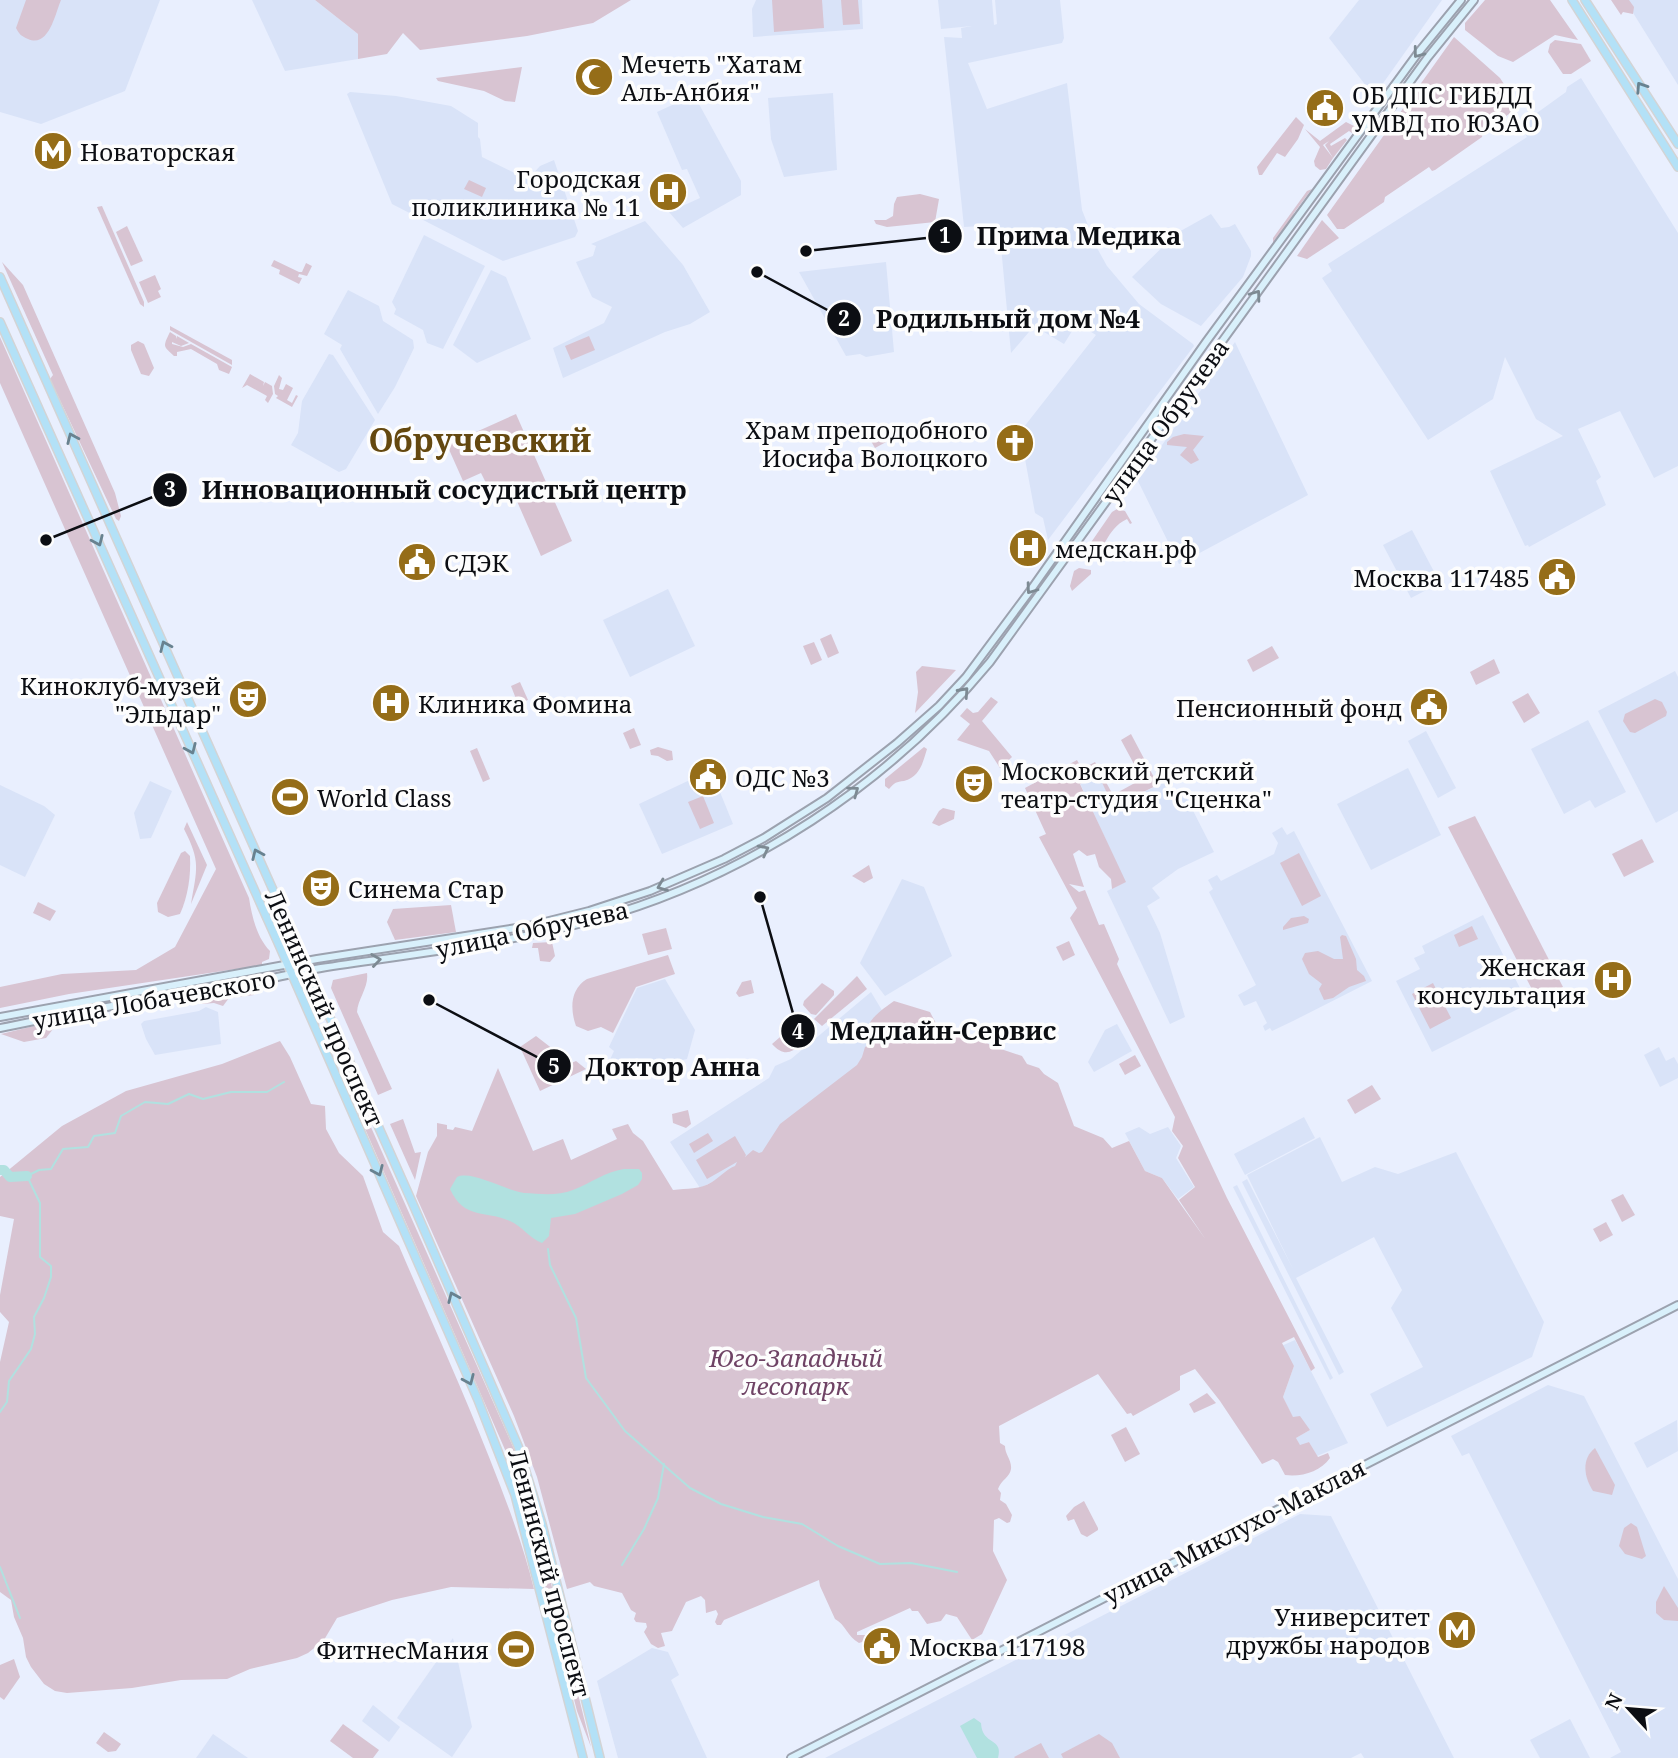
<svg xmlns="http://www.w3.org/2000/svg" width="1678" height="1758" font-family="'Noto Serif',serif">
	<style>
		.built { fill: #d9e3f8 }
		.green { fill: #d8c4d2 }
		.water { fill: #b1e1e0 }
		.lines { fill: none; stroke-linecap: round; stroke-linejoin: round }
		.stream { stroke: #b1e1e0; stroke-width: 2 }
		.river { stroke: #b1e1e0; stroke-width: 10 }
		.secondary-casing { stroke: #9ca2af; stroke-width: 10 }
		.primary-casing { stroke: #d3d4d5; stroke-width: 10 }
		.secondary { stroke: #d9f0fb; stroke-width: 6 }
		.primary { stroke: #b3e1f7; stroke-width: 7 }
		.oneway { stroke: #7d8a93 }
		.oneway2 { stroke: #688290 }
		.labels { text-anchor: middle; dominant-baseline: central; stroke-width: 7; stroke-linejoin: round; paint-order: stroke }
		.poi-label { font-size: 24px; fill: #0c0e13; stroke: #fdfdfd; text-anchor: start }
		.street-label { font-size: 24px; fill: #0c0e13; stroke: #fdfdfd }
		.park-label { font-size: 24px; font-style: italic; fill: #6f4365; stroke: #fdfdfd }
		.district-label { font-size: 32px; font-weight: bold; fill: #64480f; stroke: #fdfdfd }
		.leader { fill: none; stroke: #0c0e13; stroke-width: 2.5 }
		.callout-dot { fill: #0c0e13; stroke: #fdfdfd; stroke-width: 2.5 }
		.mark-label { font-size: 21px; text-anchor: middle; font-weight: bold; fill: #fff }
		.callout-label { font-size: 26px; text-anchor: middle; font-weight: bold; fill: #0c0e13; stroke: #fdfdfd; stroke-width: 7; stroke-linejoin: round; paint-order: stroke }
	</style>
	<rect width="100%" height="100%" fill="#e9effe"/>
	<g class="built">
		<path d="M0,0H160L125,91L41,124L0,112Z"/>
		<path d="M252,0H315L358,34V59L285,71Z"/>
		<path d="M756,0H862L863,29L753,37L752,9Z"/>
		<path d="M938,0H992L994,25L997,24L995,0H1060L1064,38L1062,43L968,63L987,109L1067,83L1082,210L1097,248L1107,266L1139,304L1193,344L1194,346L1048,540L1043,518L1035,513L1020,432L1096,335L1077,323L1064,344L1034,326L1011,353L999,225L964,227L944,37L962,38L961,28L972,26L941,29Z"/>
		<path d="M1359,0H1442L1374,96L1329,38Z"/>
		<path d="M1625,0H1678V85Z"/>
		<path d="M1581,78L1678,233V466L1654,478L1620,411L1578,429L1601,477L1596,481L1606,505L1529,547L1528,545L1525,546L1490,471L1563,436L1536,419L1505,357L1493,399L1428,440L1322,278L1332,271L1328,264L1527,137L1520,125L1566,92L1567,87Z"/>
		<path d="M350,92L396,96L451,106L478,123V137L480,139L482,157L525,178L530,177L540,166L554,160L578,231L575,237L503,261L392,204L347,94Z"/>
		<path d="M833,93L837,170L784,177L771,139L768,98Z"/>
		<path d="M694,95L741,181V195L683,228L669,212L700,198L687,169L682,170L657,112Z"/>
		<path d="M1211,214L1221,228L1229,227L1235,224L1251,251V256L1243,277L1201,326L1161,304L1132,277L1177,233Z"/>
		<path d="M645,221L683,265L710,312L690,324L665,332L563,378L553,348L604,323L612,307L592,297L576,262L593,256L596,246L591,244Z"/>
		<path d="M424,235L485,266L443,349L427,343L423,330L394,314L396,309L392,302Z"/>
		<path d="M886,262L894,352L866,357L860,354L846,356L799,272Z"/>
		<path d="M491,270L506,277L531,339L477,363L453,345Z"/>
		<path d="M348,290L379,306L383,321L413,340L414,348L395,387L378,414L340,349L342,345L324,334Z"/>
		<path d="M1235,342L1308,495L1179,564L1136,477L1155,455Z"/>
		<path d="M329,354L333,355L375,420L346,469L339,472L291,445L298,433L302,401Z"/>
		<path d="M1412,530L1440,583L1411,598L1383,545Z"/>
		<path d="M668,589L695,646L630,677L603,620Z"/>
		<path d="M1675,671L1678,677V811L1656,823L1598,711Z"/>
		<path d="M1588,720L1626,792L1595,808L1590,800L1564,814L1531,749Z"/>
		<path d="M1426,731L1456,788L1438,798L1408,741Z"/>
		<path d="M1408,768L1441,835L1371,870L1337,804Z"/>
		<path d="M711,770L733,824L662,854L639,804Z"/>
		<path d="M1098,774L1114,806L1165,782L1172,796L1183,791L1214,852L1178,869L1152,888L1160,898L1147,906L1160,933L1185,1017L1170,1024L1107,891L1125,882L1080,783Z"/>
		<path d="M150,781L172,791L151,838L140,839L134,813Z"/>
		<path d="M0,785L44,806L55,815L25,877L0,865Z"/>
		<path d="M1282,827L1287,835L1294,831L1372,981L1293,1021L1272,1031L1270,1028L1265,1031L1263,1026L1267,1023L1256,1001L1244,1006L1238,995L1256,985L1209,892L1213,889L1208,880L1217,875L1221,881L1274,854L1278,843L1272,833Z"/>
		<path d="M902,879L924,887L952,956L885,996L860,963Z"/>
		<path d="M1483,915L1528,1004L1432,1052L1396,981L1420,969L1414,958L1425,953L1422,946Z"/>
		<path d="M665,979L695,1030L687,1059L622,1074L607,1066L614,1051L609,1047L637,988Z"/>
		<path d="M871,992L886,1017L862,1061L755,1161L700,1188L670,1142L769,1078L775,1066L791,1059Z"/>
		<path d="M206,1007L218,1012L221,1044L155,1055L146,1039L141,1024L144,1021L199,1011Z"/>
		<path d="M1117,1024L1132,1051L1094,1072L1088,1062L1105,1030Z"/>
		<path d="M1659,1047L1666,1061L1674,1057L1678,1064V1078L1660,1087L1644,1055Z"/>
		<path d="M1304,1117L1315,1138L1245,1175L1234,1154Z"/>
		<path d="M1139,1127L1150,1134L1168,1127L1181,1146L1176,1158L1194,1187L1178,1199L1162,1178L1145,1171L1125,1133Z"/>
		<path d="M1320,1137L1342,1182L1375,1167L1398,1174L1456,1152L1544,1322L1532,1357L1387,1427L1370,1394L1423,1367L1391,1308L1402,1290L1374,1237L1296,1278L1344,1372L1339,1375L1242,1182L1247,1179L1293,1269L1247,1175Z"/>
		<path d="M1237,1185L1333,1378L1330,1380L1233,1187Z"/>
		<path d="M1295,1340L1348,1443L1317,1456L1309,1442L1300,1446L1296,1438L1310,1430L1293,1418L1283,1397L1294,1366L1279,1347Z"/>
		<path d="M1548,1385L1584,1396L1678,1579V1758H1610L1621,1752L1469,1453L1462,1456L1451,1436Z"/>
		<path d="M1677,1420L1678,1451L1647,1468L1634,1443Z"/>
		<path d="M1300,1514L1331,1516L1454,1758H1364L1361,1753L1351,1758H825Z"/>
		<path d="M453,1638L472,1727L452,1757L397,1718Z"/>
		<path d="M652,1648L668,1652L679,1675L671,1680L707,1758H618L597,1681Z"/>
		<path d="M373,1705L400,1727L389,1742L362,1721Z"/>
		<path d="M1570,1719L1590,1758H1540L1530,1740Z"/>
		<path d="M213,1734L248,1758H196Z"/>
	</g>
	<g class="green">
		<path d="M26,0H61C55,14 49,48 28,39C21,36 19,34 16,28Z"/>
		<path d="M315,0H631L593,23L527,36L420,50L403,33L387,54L358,59V34Z"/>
		<path d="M772,0H822L824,28L774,32Z"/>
		<path d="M841,0H858L860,24L843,25Z"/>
		<path d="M1485,0H1550L1578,40L1555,35L1513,62L1498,56L1465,30V23Z"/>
		<path d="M1611,0H1629L1634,7L1633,14L1623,12L1621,15Z"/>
		<path d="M1454,37L1500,78L1519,107L1483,132L1482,137L1435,170L1432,171L1429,167L1385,197L1384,202L1344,229H1337L1327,215Z"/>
		<path d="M1555,40L1581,44L1591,61L1571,74H1563L1548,52L1550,44Z"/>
		<path d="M522,67L515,102L505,101L484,91L438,81L436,78Z"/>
		<path d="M1296,117L1304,125L1298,139L1285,157L1277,153L1262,175H1259L1257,167Z"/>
		<path d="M1346,122L1356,127L1352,133L1349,131L1330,144L1331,146L1345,138L1347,140L1333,158L1325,145L1329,141L1323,145L1333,158L1326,169L1320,170L1315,166L1314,161L1320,147L1305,129L1320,141Z"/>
		<path d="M469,180L486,188L482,197L464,189Z"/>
		<path d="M1312,189L1294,213L1292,220L1273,243V238L1307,191Z"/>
		<path d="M920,194L939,199L935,222L887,227L876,224L874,220H886L893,216L894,204L897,197Z"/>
		<path d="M102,206L144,302V307L140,304L97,207Z"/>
		<path d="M1322,220L1339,238L1307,259L1297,256Z"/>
		<path d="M127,226L143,261L131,266L116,232Z"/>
		<path d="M274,260L299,272H302L306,263L312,266L307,276L299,274L298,277L302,278L299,284L279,274L280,270L271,266Z"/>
		<path d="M2,262L23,285L115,493L121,516L119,521L116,519L50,379L53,375Z"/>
		<path d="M155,275L161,289L158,291L161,297L148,303L139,282Z"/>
		<path d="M170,326L232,360V365L170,330Z"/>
		<path d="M170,332L176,336V339L177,336L189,343L181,346L172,342V344L183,347L191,344L232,367L229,374L219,370L217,364L191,349L177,352V356H174C164,346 162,348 170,332Z"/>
		<path d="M589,336L595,350L571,360L565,346Z"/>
		<path d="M0,337L249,898C252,917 257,938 270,951L269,959L262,962V965L69,994L0,1008V987L62,974L136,970L175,947L216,869L0,383Z"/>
		<path d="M138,341L144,344L154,368L149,376L141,374L131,350V345Z"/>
		<path d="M250,374L264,382L263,386L265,382L272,386L273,394L268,403L265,400L267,396L247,385L242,388Z"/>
		<path d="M279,375L282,378L279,389L283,390L286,384L293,388L287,400L292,403L296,395L298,396L292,407L276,398L278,396L275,394L274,386Z"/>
		<path d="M516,414L572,541L541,556L509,483L490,491L481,473L463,481L447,445Z"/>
		<path d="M881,429L888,441L875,448L868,436Z"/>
		<path d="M1184,434L1204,436L1193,450L1199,460L1191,464L1180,455L1187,447L1167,445V442L1173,437Z"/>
		<path d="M1117,509L1125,511L1132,523L1130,524L1127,519C1104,530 1108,552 1086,558L1083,554L1112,512Z"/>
		<path d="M1079,568L1091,570V574L1072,591L1070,586L1074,571Z"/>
		<path d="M831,634L839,653L828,658L820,639Z"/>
		<path d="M814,642L822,660L811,665L803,646Z"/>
		<path d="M1272,646L1279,658L1253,672L1247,660Z"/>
		<path d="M1494,659L1500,673L1476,685L1470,672Z"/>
		<path d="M922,666L956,670L915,713L918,692L916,672Z"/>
		<path d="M520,682L528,700L518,704L511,686Z"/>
		<path d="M1528,693L1540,713L1524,723L1512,702Z"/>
		<path d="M991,697L998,702L982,721L1012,757L1000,768L989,751L957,740L970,724L960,716L967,708L973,713L978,712Z"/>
		<path d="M1655,699L1662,702L1667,712L1666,716L1635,733L1630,732L1623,721L1625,714Z"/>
		<path d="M634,728L641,745L630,749L623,733Z"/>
		<path d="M1131,734L1158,785L1113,806L1098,774L1080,784L1126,882L1112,889L1111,879L1099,867L1095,854L1087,856L1079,850L1073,854L1084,887L1069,884L1079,892L1085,890L1099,925L1104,924L1119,959L1117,964L1227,1198L1315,1368L1311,1371L1294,1337L1282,1343L1294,1366L1283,1397L1293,1417L1300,1416L1310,1430L1296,1438L1300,1445L1309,1442L1318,1457L1328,1453L1330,1458C1320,1472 1302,1477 1285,1475L1278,1462L1273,1459L1262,1464L1220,1401L1195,1369L1180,1376V1390L1133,1416L1131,1413L1127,1414L1098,1374L999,1426L1000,1443L1005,1446C1005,1455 1012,1460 1011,1469C1010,1477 1001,1480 998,1489L1001,1493L1000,1500L1006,1504L1012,1515L1010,1522L1007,1523L999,1518L994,1520L993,1551L1007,1580L982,1634L972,1640L957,1617L946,1614L941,1621L927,1624L918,1611H912L910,1608L857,1632V1635H867L869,1637L868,1640L859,1643C847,1636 846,1625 835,1619L820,1586L819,1580L724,1620L721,1625H717L715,1622L718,1614L716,1610L706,1613L705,1600L701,1596L686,1602L672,1631L661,1633L665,1646L658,1648L651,1644L644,1632L647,1627L646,1623L636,1622L634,1619L636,1613L631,1610L622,1593L594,1586L590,1582L567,1589L537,1477L514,1416L416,1196L428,1152L437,1136V1123L447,1125V1129L453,1130L455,1127L472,1131L498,1068L533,1151L563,1139L571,1160L617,1139L612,1129L628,1124L633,1133L643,1141L673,1190C687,1188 700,1190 712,1182C720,1177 727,1169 735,1166L737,1162L707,1179L696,1160L735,1136L746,1155L745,1157L753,1150L759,1153L762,1152L780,1124L857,1065L862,1057L865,1047L867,1046C870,1039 868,1037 868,1030C867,1019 886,1007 894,1001L930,1012L940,1031L956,1028L995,1047L1022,1056L1027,1064L1039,1068L1044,1074L1058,1083L1074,1126L1103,1138L1112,1148L1129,1141L1145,1171L1162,1178L1206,1240L1179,1200L1195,1187L1178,1158L1183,1146L1172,1131L1175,1117L1070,918L1077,908L1039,837L1046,834L1025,788L1077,760L1082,769L1095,762L1113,795L1142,779L1121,740Z"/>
		<path d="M658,747L672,751L673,760L667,761L658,756L651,755L650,750Z"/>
		<path d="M924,747L927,749C923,762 920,777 904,781C896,782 895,782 889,789L885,786V779Z"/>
		<path d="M477,748L490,779L483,782L470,751Z"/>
		<path d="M703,796L714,823L700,829L688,802Z"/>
		<path d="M943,808L955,811L954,819L939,826L932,823L939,811Z"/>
		<path d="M1475,816L1563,987L1538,1001L1448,827Z"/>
		<path d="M187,822L207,865L191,904C197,869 201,862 184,829Z"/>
		<path d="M1642,839L1654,862L1624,877L1612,854Z"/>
		<path d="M185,851L190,856C191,876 188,896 180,914L168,917L158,912L157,903L181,853Z"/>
		<path d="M1299,853L1321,896L1302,906L1280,863Z"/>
		<path d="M869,865L873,878L864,883L852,876Z"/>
		<path d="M38,902L56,911L50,921L33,913Z"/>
		<path d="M451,905L456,932L395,940L387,922L393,909Z"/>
		<path d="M1304,916L1309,919L1308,923L1283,930V927L1291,918Z"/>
		<path d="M1472,926L1478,939L1459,947L1454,935Z"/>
		<path d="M666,928L672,949L648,955L642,934Z"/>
		<path d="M1342,935L1346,936L1356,959L1357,970L1364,976L1366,981L1349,987L1333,998L1324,1000L1319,989L1322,984L1309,974L1302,959L1305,953L1318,951L1334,959H1343L1340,937Z"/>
		<path d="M1069,941L1075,955L1063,961L1056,947Z"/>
		<path d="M552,942L555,956L550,962L540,961L538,948H532L533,943Z"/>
		<path d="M668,955L675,974L636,987L613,1033L601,1027L588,1031L576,1026C570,1010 570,989 587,979Z"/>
		<path d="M367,973C369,987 358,998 357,1012L392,1089L378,1095L331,988L333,980Z"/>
		<path d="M857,976L867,989L822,1026L814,1019Z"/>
		<path d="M751,980L754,993L739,997L736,993L742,982Z"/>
		<path d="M822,983L834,991V995L816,1015L811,1014L803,1005L804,1001Z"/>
		<path d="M1433,983L1451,1018L1430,1029L1412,994Z"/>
		<path d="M252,989L254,995L229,998L223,1006L214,1003L202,1004L200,998Z"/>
		<path d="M801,1019L814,1032C799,1045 789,1063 772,1044Z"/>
		<path d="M55,1021L57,1024L46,1038L24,1042L1,1034Z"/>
		<path d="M536,1036L558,1053L554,1062L562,1067L576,1061L586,1069L540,1091L520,1047Z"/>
		<path d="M280,1041L290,1057L311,1104L325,1106L326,1129L339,1153L363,1176L383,1232L399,1246C429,1316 461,1386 489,1457C506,1500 523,1544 534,1589L451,1587L392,1600L337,1618L324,1640L308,1653L297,1658L250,1669L227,1679L181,1680L132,1688L67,1693L55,1691L44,1684L31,1667L26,1657L23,1638L14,1617L11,1600L0,1592V1362L9,1322L0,1312V1295L14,1219L0,1216V1177L62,1126L126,1091L222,1064Z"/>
		<path d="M1135,1055L1141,1066L1125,1075L1119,1064Z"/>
		<path d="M339,1069L358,1098L514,1449L537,1526L591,1747L577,1711L531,1530L506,1452Z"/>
		<path d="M1372,1085L1381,1099L1355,1114L1347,1100Z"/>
		<path d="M688,1110L691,1124L686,1128L673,1123L672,1114Z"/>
		<path d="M403,1119L415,1153L421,1152L415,1180L390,1124Z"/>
		<path d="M708,1133L713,1141L694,1153L689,1144Z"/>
		<path d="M1623,1194L1635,1215L1622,1222L1611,1200Z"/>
		<path d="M1606,1222L1613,1235L1600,1242L1593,1229Z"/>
		<path d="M1207,1393L1216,1403L1194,1413L1189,1404Z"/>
		<path d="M1126,1427L1140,1454L1125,1462L1111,1435Z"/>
		<path d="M1595,1448L1615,1485L1612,1495L1593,1491C1584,1477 1581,1459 1595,1448Z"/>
		<path d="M1084,1501L1098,1528V1530L1087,1537L1081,1534L1074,1519L1068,1521L1066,1516L1074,1507Z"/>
		<path d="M1631,1523L1637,1527L1646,1556L1642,1559L1625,1554L1619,1546L1624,1528Z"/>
		<path d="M1664,1586L1678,1608V1621L1664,1620L1656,1613V1602Z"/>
		<path d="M14,1659L20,1677L4,1700L0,1697V1665Z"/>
		<path d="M343,1724L379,1750L373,1758H353L330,1741Z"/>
		<path d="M104,1732L121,1744L116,1751L108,1752L96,1743Z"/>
		<path d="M1099,1734L1112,1743L1120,1758H1063L1061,1754Z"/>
		<path d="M1041,1743L1049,1758H1015L1014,1757Z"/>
	</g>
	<g class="water">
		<path d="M624,1169H639L642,1173V1179L638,1185L622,1194L575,1214L551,1218L549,1236L542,1243C530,1239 522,1226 510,1221C485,1210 464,1220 450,1189L457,1177C472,1170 504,1190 524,1193C541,1194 558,1196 573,1190C591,1183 605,1172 624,1169Z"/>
		<path d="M974,1718L981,1723C982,1746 1004,1737 998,1758H977L960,1726Z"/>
	</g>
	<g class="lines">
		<g class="stream">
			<path d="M548,1249L550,1265L576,1318L586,1378L625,1431L690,1488L721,1504L763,1517L802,1524L838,1546L880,1564L911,1563L957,1572"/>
			<path d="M0,1412L7,1402L9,1381L31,1349L35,1334L34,1317L44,1298L51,1277V1266L40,1257V1203L27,1176L39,1170L51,1169L63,1149L88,1147L94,1136L115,1133L121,1116L145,1102L168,1104L189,1094L203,1099L231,1092H267L284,1082"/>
			<path d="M622,1565L644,1529L658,1498L664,1464"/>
			<path d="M0,1567L20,1618"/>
		</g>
		<path class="river" d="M0,1170H4L10,1177L27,1176"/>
		<g class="secondary-casing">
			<g id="secondary">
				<path d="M0,1017L317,959L529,926L589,911L650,891L724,859L764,838L827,798L897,743L939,706L966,677L1030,591L1206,342L1418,53L1461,0"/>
				<path d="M0,1028C36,1021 71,1013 107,1007C146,1000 186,995 225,988C257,982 289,974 321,968C412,954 505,944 594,920C748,877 888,785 990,662L1428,57L1474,0"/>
				<path d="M791,1758L1678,1305"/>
			</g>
		</g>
		<g class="primary-casing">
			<g id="primary">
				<path d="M1572,0L1678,167"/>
				<path d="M1585,0L1678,144"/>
				<path d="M0,277L412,1202L518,1446L542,1524L600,1758"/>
				<path d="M0,322L279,945L478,1400L515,1495L583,1758"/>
			</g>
		</g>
		<use href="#secondary" class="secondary"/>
		<use href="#primary" class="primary"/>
	</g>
	<defs><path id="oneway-chevron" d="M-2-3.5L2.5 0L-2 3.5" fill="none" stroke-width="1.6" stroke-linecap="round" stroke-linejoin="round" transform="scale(1.75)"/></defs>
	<g class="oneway">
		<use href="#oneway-chevron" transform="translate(1418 53) rotate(127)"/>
		<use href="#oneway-chevron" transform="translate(1256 295) rotate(-54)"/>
		<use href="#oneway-chevron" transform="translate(1031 589) rotate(126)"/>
		<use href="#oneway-chevron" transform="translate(964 692) rotate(-48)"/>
		<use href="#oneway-chevron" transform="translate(854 791) rotate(-37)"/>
		<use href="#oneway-chevron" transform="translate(764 850) rotate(-28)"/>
		<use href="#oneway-chevron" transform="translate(662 886) rotate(158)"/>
		<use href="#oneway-chevron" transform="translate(376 960) rotate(-8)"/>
	</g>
	<g class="oneway2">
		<use href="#oneway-chevron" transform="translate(1641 87) rotate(-123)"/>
		<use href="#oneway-chevron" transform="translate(72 438) rotate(-114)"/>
		<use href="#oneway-chevron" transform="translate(98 541) rotate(66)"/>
		<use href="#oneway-chevron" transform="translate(165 646) rotate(-114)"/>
		<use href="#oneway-chevron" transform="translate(191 749) rotate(66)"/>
		<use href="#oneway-chevron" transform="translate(257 854) rotate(-114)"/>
		<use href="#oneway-chevron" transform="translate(378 1171) rotate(66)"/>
		<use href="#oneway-chevron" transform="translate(453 1297) rotate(-114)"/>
		<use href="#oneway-chevron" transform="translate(469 1380) rotate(66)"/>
	</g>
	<defs>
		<g id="mosque-disc" transform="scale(2.0125)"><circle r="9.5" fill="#956d18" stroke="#fdfdfd"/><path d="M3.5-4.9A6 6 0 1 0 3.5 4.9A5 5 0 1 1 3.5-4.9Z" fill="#fff"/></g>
		<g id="civic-disc" transform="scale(2.0125)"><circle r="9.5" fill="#956d18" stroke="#fdfdfd"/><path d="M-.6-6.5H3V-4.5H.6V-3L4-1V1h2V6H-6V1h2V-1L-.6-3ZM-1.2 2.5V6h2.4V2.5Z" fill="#fff"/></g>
		<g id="metro-disc" transform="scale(2.0125)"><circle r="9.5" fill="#956d18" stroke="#fdfdfd"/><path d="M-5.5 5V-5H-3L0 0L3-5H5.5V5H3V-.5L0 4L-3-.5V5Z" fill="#fff"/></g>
		<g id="hospital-disc" transform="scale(2.0125)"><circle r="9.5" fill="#956d18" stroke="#fdfdfd"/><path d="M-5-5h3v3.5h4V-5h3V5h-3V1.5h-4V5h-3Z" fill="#fff"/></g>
		<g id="church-disc" transform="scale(2.0125)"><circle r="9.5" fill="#956d18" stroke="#fdfdfd"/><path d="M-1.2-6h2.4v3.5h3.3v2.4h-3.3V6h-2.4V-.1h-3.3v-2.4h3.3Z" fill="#fff"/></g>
		<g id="theatre-disc" transform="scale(2.0125)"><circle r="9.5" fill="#956d18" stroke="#fdfdfd"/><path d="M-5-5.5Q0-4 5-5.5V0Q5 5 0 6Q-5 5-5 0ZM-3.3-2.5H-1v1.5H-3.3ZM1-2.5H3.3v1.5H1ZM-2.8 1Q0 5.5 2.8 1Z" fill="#fff"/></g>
		<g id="stadium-disc" transform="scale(2.0125)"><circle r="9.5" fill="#956d18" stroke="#fdfdfd"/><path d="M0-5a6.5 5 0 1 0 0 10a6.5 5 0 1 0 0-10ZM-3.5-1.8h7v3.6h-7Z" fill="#fff"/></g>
	</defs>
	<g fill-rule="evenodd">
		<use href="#mosque-disc" x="594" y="77"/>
		<use href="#civic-disc" x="1325" y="108"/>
		<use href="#metro-disc" x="53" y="151"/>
		<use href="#hospital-disc" x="668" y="192"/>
		<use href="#church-disc" x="1015" y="443"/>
		<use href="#hospital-disc" x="1028" y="548"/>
		<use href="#civic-disc" x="417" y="562"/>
		<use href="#civic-disc" x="1557" y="577"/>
		<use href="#theatre-disc" x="248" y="699"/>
		<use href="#hospital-disc" x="391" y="703"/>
		<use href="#civic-disc" x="1429" y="707"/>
		<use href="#civic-disc" x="708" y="777"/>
		<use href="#theatre-disc" x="974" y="784"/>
		<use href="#stadium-disc" x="290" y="797"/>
		<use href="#theatre-disc" x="321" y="888"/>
		<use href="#hospital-disc" x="1613" y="980"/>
		<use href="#metro-disc" x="1457" y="1630"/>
		<use href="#civic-disc" x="882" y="1646"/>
		<use href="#stadium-disc" x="516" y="1649"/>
	</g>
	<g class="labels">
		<g class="poi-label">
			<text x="621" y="63">Мечеть "Хатам<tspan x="621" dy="28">Аль-Анбия"</tspan></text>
			<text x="1352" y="94">ОБ ДПС ГИБДД<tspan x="1352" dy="28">УМВД по ЮЗАО</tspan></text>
			<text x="80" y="151">Новаторская</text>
			<text x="641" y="178" text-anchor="end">Городская<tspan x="641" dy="28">поликлиника № 11</tspan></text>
			<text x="988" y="429" text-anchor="end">Храм преподобного<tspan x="988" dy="28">Иосифа Волоцкого</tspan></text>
			<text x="1055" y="548">медскан.рф</text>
			<text x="444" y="562">СДЭК</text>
			<text x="1530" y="577" text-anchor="end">Москва 117485</text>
			<text x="221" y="685" text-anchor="end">Киноклуб-музей<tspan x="221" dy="28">"Эльдар"</tspan></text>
			<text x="418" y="703">Клиника Фомина</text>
			<text x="1402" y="707" text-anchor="end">Пенсионный фонд</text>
			<text x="1001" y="770">Московский детский<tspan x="1001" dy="28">театр-студия "Сценка"</tspan></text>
			<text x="735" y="777">ОДС №3</text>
			<text x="317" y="797">World Class</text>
			<text x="348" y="888">Синема Стар</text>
			<text x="1586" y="966" text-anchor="end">Женская<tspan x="1586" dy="28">консультация</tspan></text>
			<text x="1430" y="1616" text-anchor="end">Университет<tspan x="1430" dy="28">дружбы народов</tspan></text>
			<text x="909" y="1646">Москва 117198</text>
			<text x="489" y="1649" text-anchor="end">ФитнесМания</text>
		</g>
		<g class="street-label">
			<text transform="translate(1165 421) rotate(-54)">улица Обручева</text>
			<text transform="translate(532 929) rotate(-12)">улица Обручева</text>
			<text transform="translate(154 999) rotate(-10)">улица Лобачевского</text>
			<text transform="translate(325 1008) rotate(66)">Ленинский проспект</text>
			<text transform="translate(1234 1531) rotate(-27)">улица Миклухо-Маклая</text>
			<text transform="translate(550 1573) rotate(75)">Ленинский проспект</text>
		</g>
		<g class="park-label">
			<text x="796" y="1357">Юго-Западный<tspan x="796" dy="28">лесопарк</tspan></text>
		</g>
		<g class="district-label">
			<text x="480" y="439">Обручевский</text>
		</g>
	</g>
	<path class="leader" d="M806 251L945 236M757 272L844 319M46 540L170 490M760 897L798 1031M429 1000L554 1066"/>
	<g class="callout-dot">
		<circle cx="806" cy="251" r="7"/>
		<circle cx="757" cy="272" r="7"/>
		<circle cx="46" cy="540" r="7"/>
		<circle cx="760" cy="897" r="7"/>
		<circle cx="429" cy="1000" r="7"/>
		<circle cx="945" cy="236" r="18"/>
		<circle cx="844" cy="319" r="18"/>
		<circle cx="170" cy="490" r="18"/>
		<circle cx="798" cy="1031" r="18"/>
		<circle cx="554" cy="1066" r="18"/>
	</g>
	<g class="mark-label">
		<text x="945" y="243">1</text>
		<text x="844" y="326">2</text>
		<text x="170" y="497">3</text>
		<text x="798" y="1039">4</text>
		<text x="554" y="1074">5</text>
	</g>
	<g class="callout-label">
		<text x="1079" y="245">Прима Медика</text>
		<text x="1008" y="328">Родильный дом №4</text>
		<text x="444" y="499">Инновационный сосудистый центр</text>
		<text x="943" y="1040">Медлайн-Сервис</text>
		<text x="673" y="1076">Доктор Анна</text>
	</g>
	<g transform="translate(1629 1709) rotate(296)" stroke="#fdfdfd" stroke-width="5" paint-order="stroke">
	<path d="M0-5L12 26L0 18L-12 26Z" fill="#0c0e13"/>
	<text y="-10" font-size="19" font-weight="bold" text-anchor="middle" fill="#0c0e13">N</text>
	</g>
</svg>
